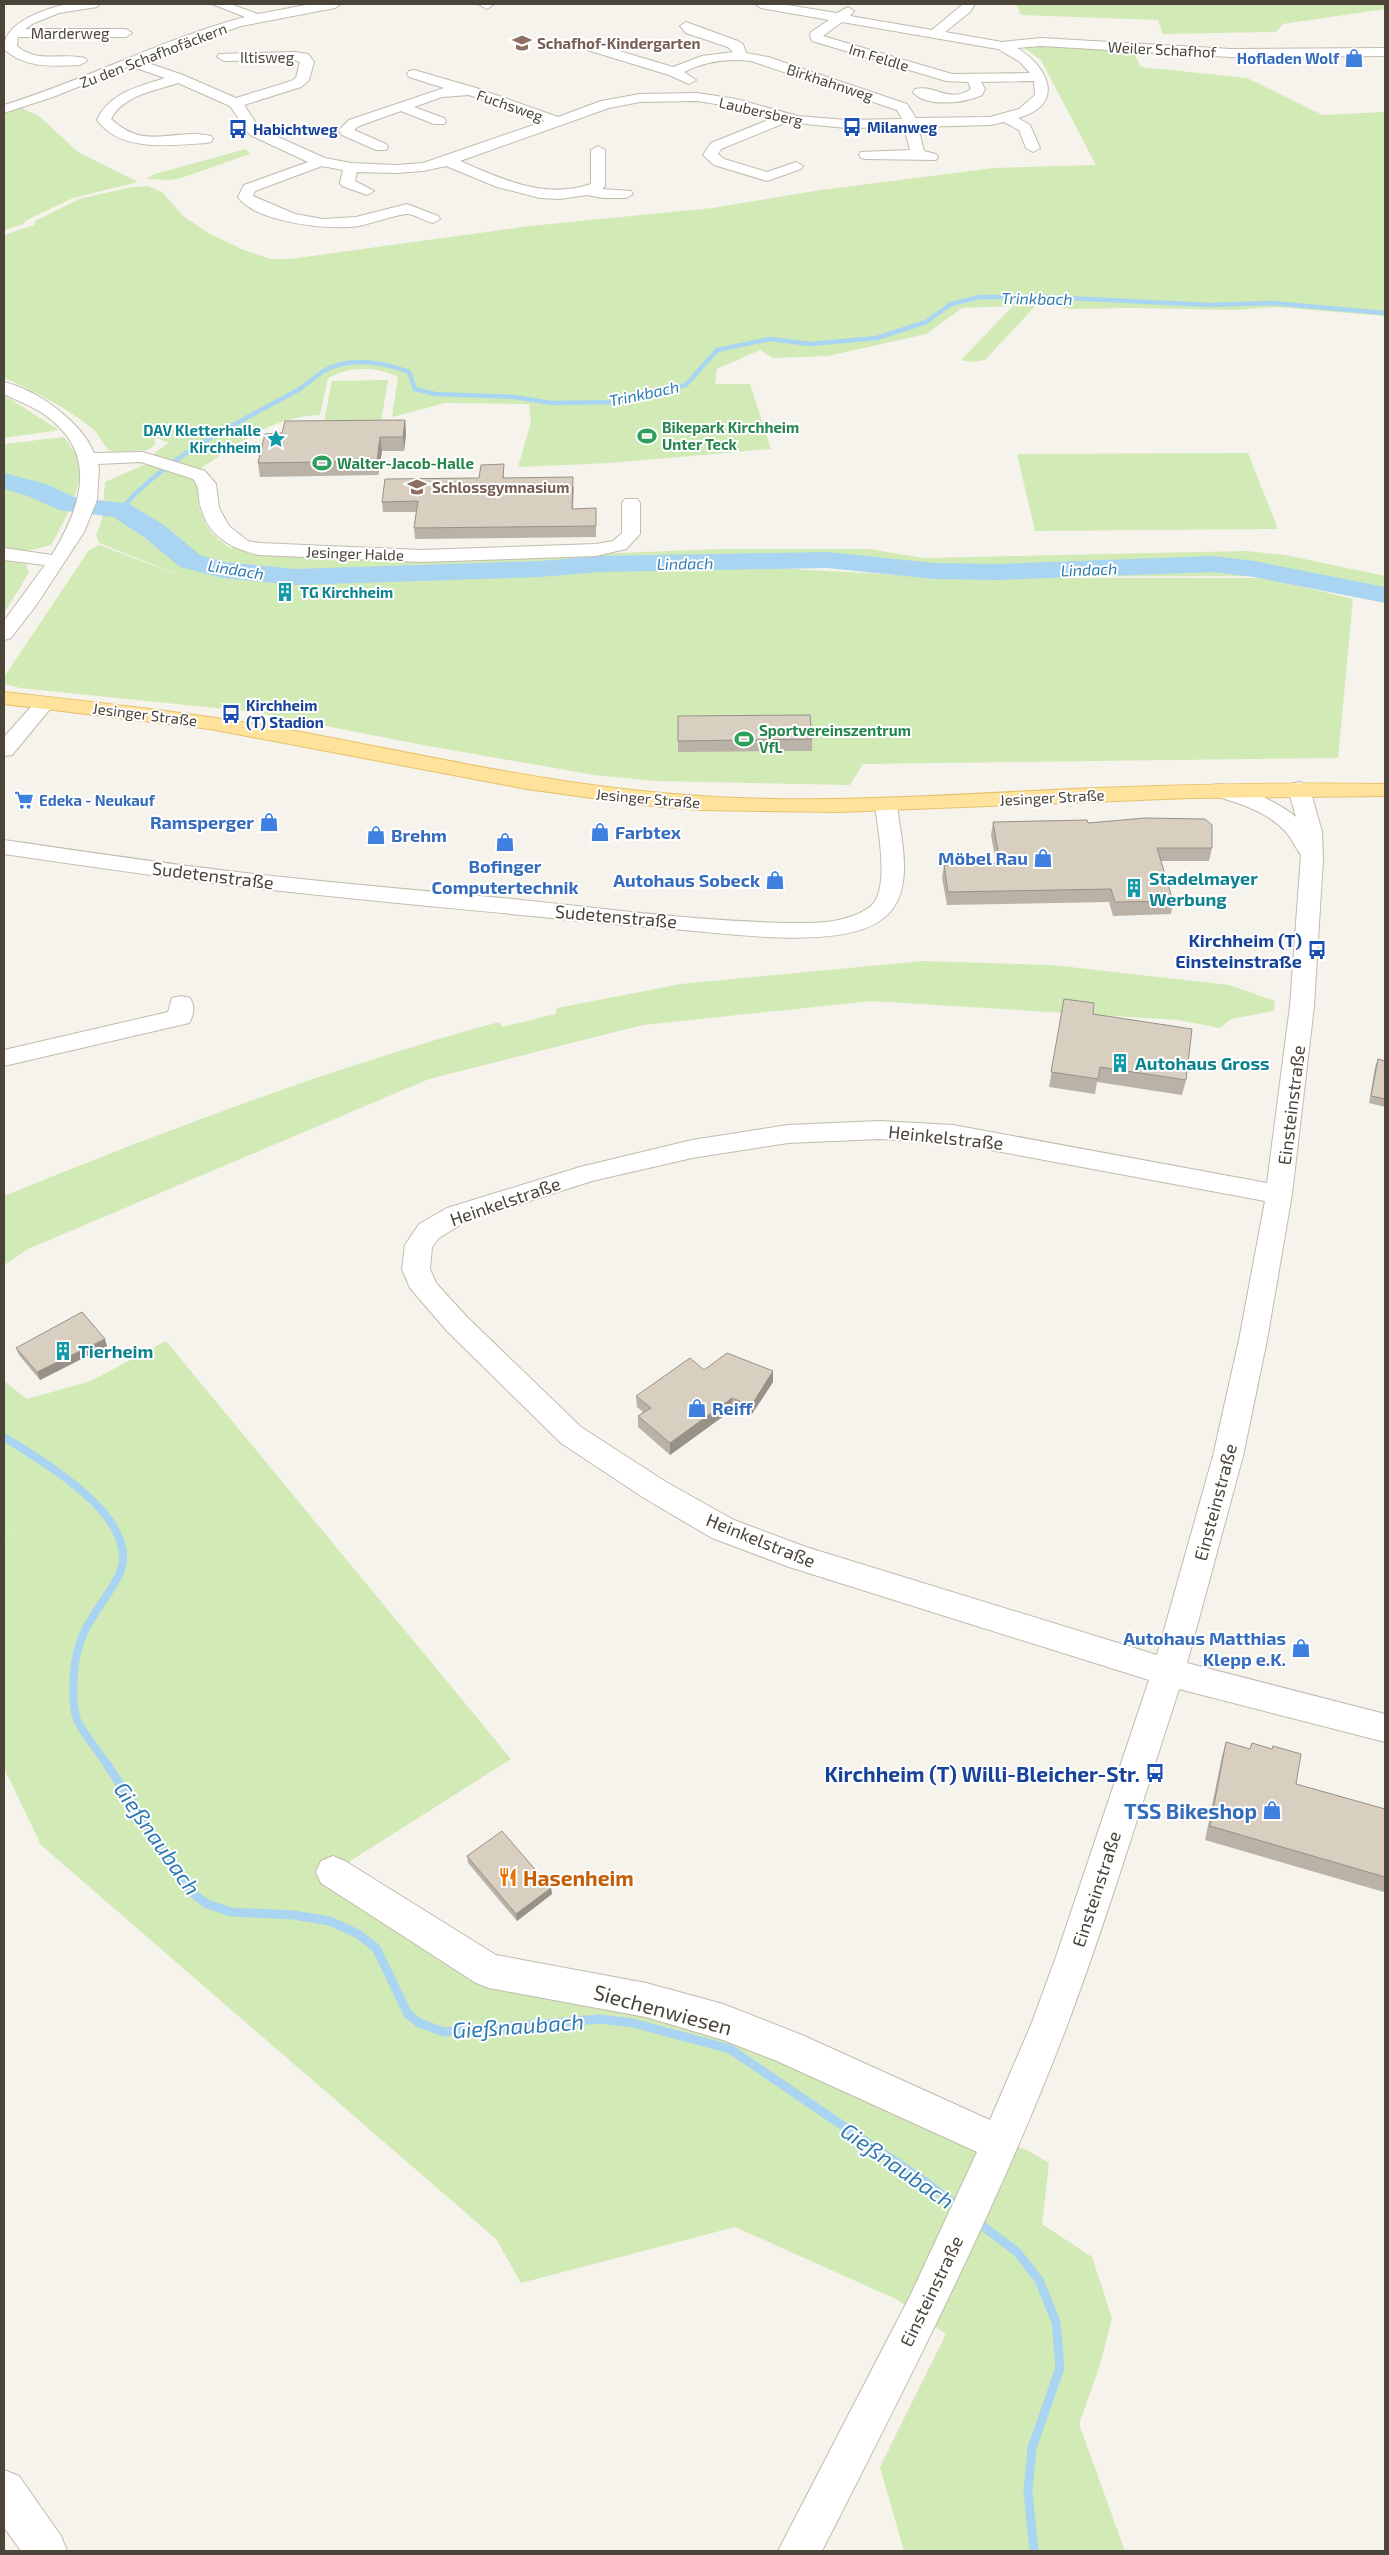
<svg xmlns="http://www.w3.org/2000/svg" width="1389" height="2555" font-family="'Exo 2',sans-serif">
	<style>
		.green { fill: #d2eab5 }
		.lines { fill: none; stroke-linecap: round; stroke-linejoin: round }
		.stream-far2 { stroke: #a9d4f2; stroke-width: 4.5 }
		.stream-far1 { stroke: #a9d4f2; stroke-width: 8 }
		.stream { stroke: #a9d4f2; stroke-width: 9 }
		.river { fill: #a9d4f2; fill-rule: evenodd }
		.minor-casing { stroke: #c2bbae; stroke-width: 2 }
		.major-casing { stroke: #e6c16a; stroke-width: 2 }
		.minor { fill: #fff; fill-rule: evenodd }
		.major { fill: #ffe39c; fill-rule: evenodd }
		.wall { fill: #bab2a6 }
		.shaded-wall { fill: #979187 }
		.building { fill: #d8cfc1; stroke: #979187 }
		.labels { text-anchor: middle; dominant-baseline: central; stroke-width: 4; stroke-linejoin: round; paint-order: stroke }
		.far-street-label { font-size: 15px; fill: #4b4439; stroke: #fff }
		.far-education-label { font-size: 15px; font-weight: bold; fill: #785e54; stroke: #fff; text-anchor: start }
		.far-shop-label { font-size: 15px; font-weight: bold; fill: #366cbe; stroke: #fff; text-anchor: end }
		.far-transit-label { font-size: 15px; font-weight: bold; fill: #164399; stroke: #fff; text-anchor: start }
		.far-leisure-label { font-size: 15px; font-weight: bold; fill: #27864d; stroke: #fff; text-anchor: start }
		.far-culture-label { font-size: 15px; font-weight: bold; fill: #0d838f; stroke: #fff; text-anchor: end }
		.far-water-label { font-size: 16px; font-style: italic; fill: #2e7ab2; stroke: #fff }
		.shop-label { font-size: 18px; font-weight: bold; fill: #366cbe; stroke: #fff; text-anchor: end }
		.street-label { font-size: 18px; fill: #4b4439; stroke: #fff }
		.culture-label { font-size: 18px; font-weight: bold; fill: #0d838f; stroke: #fff; text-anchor: start }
		.transit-label { font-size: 18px; font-weight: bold; fill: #164399; stroke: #fff; text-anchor: end }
		.near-transit-label { font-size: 21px; font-weight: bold; fill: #164399; stroke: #fff; text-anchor: end }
		.near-shop-label { font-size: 21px; font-weight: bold; fill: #366cbe; stroke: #fff; text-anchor: end }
		.near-food-label { font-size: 21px; font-weight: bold; fill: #c56008; stroke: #fff; text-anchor: start }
		.near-street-label { font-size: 21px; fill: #4b4439; stroke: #fff }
		.near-water-label { font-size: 22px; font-style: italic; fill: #2e7ab2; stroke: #fff }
	</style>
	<rect width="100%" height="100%" fill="#f6f3ec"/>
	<g class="green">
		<path d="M1016,4H1385V9L1283,24L1276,32L1163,34L1158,20L1021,15Z"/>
		<path d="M1023,44L1133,51L1141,67L1247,78L1323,115L1385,112V316L1275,307L1235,310L1131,308L1070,309L1039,302L985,360L973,362L961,360L1013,306L962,308L926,334L828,356L773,358L760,350L717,369L715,384H750L771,449L611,463L518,467L531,422L529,404L445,403L392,417L398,377C374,366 352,366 328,378L320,415C270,416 230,449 191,475L197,482L203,503L198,504C206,526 210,536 231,548L235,546L568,555L721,549H870L923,558L1246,551L1285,555L1385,576V601L1263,576L951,577L852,568L775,565L660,566L375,579L658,569H792L952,578H1267L1353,599L1338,758L863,764L850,785L654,781L595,775L428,746L254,712L20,688L4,684V677L89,550L99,545L190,579L99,543L96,535L102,520L105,482L146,464L157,451L169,443L155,437V445L147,450L113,452C103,448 101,436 94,430C66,407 36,392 4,378V235L34,225L35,221L79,199L132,187L148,186L162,192L183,216L210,234L244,250L271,259H290L530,226L712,208L821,190L994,168L1096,165L1041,60L1023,47Z"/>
		<path d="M22,108L39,116L78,152L138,182L73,198L25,221L24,224L4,230V114Z"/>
		<path d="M246,149L250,154L181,178L171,180L146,179L155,174Z"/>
		<path d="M388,380L381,422H324L332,381Z"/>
		<path d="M4,395L59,430L4,438Z"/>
		<path d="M64,437C68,443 74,450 77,457C87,483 63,523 51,545L27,551L4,549V444Z"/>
		<path d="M1248,453L1278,529L1035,531L1017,454Z"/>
		<path d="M4,561L26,564L29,573L4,613Z"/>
		<path d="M923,961L1052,965L1229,985L1275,1001L1274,1011L1231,1019L1220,1028L1178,1020L872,1001L643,1025L429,1079L28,1249L4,1265V1196C166,1130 330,1068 499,1022L503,1027L555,1014L557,1008L681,984Z"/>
		<path d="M166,1341L511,1759L333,1872L489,1971L646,2000L971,2130L1027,2150L1049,2163L1042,2224L1092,2257L1112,2318L1100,2365L1079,2424L1125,2551H904L880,2467L946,2334L896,2299L735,2227L521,2283L496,2239L41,1845L4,1768V1538L15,1531L4,1537V1381L27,1399L91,1381Z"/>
	</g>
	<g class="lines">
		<path class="stream-far2" d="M120,510C169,454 233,426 296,391C311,383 320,369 338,365C362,358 386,364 409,372L415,389L435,394L514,397L551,403L617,402L686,385L717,350L770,339L810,344L877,338L926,322L951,304L980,297H1046L1210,305L1272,303L1385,313"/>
		<path class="stream-far1" d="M4,1437C43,1462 149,1521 117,1579C98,1612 78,1628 74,1671C73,1685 72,1706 77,1720C85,1736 99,1752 109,1767"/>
		<g class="stream">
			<path d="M108,1766L191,1892L207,1904L231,1912L293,1915L330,1921L358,1934L376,1948L408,2014L419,2023L444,2032L599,2019L633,2023L730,2049L927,2183L960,2208"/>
			<path d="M976,2221L1017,2252L1039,2280L1056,2322L1060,2368L1032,2448L1028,2492L1034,2551"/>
		</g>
		<path class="river" d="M4,473L46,484L74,497L129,504L164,525L200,555L224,562L296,569L540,561L600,556L827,552L934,563L997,564L1214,556L1254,561L1385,587V603L1254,577L1214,572L997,580L934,579L827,568L600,572L540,577L296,585L223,578L180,567L144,537L113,517L59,510L28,496L4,489Z"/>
		<g class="minor-casing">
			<g id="minor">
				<path d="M68,4H99L97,7L59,13L34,23L25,29H126L132,33L126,37H18L17,46C38,64 61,52 85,58L87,61L80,65C53,66 27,69 5,50C0,22 51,7 68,4Z"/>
				<path d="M212,4H230L258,14L311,4H341L335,8L241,26L142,61L183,75L236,98L291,81L296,78L300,62L295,60L224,61L217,57L219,54L295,52L308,54L314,62L309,80L301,87L244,105L260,129L325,158L351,163L396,165L423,163L545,121L469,95L442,97L414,107L444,118L446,121L444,124H434L401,111L359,126L354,130L386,144L388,147L386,150H376L342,135L339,130L349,120L444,88L409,77L407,74L409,71L414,70L476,88L558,117L601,101L640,94L697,93L736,99L798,116L846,120L902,119L897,110L751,61C727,58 706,61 684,72L696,80L689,84L669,75L584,49L583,46L589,42L673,67L702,56L733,52L728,47L686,33L680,26L686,22L738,41L743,44L746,53L768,57L907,104L916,118L990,117L1019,109L1035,95L1034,81L981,82L985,89L982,95C965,103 926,108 913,92L915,89C935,84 949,104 971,89L968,82L946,81L812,41L810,35L811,32L829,20L761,8L755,4H781L837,13L848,7L854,11L850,16L932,30L963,4H975L970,12L945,32L1002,42L1041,38L1231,49L1385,48V56L1231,57L1041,46L1017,48C1050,68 1065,105 1018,118L1030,125L1040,148L1033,152L1026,148L1019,130L1004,122L990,125L918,127L924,151L936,154L938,157L936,160L866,159L861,158L859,155L861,152L910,150L904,127L846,128L787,122L721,149L718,154L724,159L767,172L796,162L803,166L801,169L767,181L714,165L703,155L711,143L773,118L735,107L697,101L640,102L609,108L460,161C502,179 545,200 591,184V150L598,146L605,150V186L602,189L631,191L633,194L626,198H603L587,195L560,199L540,198L497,187L446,166L423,171L396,173L357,172L355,181L374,191L367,195L342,186L340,183L343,170L322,166L255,191L253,196L295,214L323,219L356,217L407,204L438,216L440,219L433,223C424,221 416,215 408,214C402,213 369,224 359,226C331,231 255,222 238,197L244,185L308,162L250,135L230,106L178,83C155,91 123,95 111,119C146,152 175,127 211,136L213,139L211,142L206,143C171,145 121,153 97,120C110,92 138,87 165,78L130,66L53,97L4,113V105C86,80 162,39 245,17ZM842,22L998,49L1020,62L1030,73L952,74L823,36Z"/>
				<path d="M478,4H492L493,5L487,9Z"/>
				<path d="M4,382C37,390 81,421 94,453L143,452L205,471L216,484L219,508L229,526L248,541L259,543L421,550L596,544L613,541L622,533V503L625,499H637L640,503V534L626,549L596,556L421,562L259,555C231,548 210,538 201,508C197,497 201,488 193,479L141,462L98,464L99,468L97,500L84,532L37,604L11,638L4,640V621L45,565L4,560V548L52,555C81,507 100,454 45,415C33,406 17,401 4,394Z"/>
				<path d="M45,697L52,699L55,703L12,755L4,756V737L38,699Z"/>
				<path d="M1299,782L1307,784L1310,789L1322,832L1323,859L1314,1006L1292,1194L1267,1340L1243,1456L1187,1663L1385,1714V1742L1179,1689C1143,1800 1109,1913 1068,2023C999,2205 910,2378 822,2551H778L910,2296L977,2152L777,2061L723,2040L646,2017L489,1988L476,1983L321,1883L316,1872L321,1861L333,1856L345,1861L496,1955L646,1983L723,2004L802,2035L990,2120L1031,2025L1057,1954L1149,1680L789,1567L712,1538L644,1498L561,1443L447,1331L410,1288L402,1269L405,1245L419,1224L447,1208L580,1167L692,1140L788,1125L879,1121L953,1125L1267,1183L1290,1006L1301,855C1295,847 1292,839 1286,832C1267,811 1238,803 1212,795L1209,790L1212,785C1233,780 1280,803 1296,817L1288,789L1291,784ZM879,1139L953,1143L1265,1201L1239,1340L1213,1456L1157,1655L806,1547L734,1520L666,1482L581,1427L467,1317L436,1283L430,1269L432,1247L439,1238L465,1222L592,1181L692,1158L788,1143Z"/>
				<path d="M886,799L894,801L897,806C902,845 917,898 878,922C834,950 724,933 673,929C626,925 579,921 532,916C431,906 330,897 229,885C154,876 79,865 4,854V840C79,851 153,862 228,871C322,882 417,890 512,899C609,909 708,923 805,923C827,923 853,920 871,906C890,889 878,829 875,806L878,801Z"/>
				<path d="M181,996L190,998C195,1006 194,1015 189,1023L4,1066V1050L168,1012L172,998Z"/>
				<path d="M4,2470L19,2476L61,2536L67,2551H21L4,2527Z"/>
			</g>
		</g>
		<g class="major-casing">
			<path id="major" d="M4,692C101,703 198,713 295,731C430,756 563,788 701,796C824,804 948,795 1071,789C1176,785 1281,782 1385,784V796L1189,798L840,812L701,810L643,805L527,789L210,729L4,704Z"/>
		</g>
		<use href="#minor" class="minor"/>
		<use href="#major" class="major"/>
	</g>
	<g class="wall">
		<path d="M405,420L406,434L404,451H382L378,475L260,477L258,463L282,433Z"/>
		<path d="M504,475V478L574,487L573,509L596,508V537L415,539L414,528L416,512H383L382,502L479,478Z"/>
		<path d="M678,716L812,739V751L678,752Z"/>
		<path d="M993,822L1088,823L1212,848L1209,861H1161L1173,901L1171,914L1113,916L1109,902L947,905L942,878L944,865L996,863L991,835Z"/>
		<path d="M1064,999L1093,1014L1186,1080L1182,1095L1097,1082L1095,1094L1049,1087Z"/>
		<path d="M1378,1059L1385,1061V1107L1369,1103L1375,1067Z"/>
		<path d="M107,1346L40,1380L19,1355L16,1348Z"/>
		<path d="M773,1371V1382L750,1417L732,1410L670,1455L638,1427V1416L643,1412L637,1407L636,1396Z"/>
		<path d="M1226,1742L1250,1749L1252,1743L1272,1749L1273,1746L1296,1784L1385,1809V1889L1384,1892L1205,1840L1222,1756Z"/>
		<path d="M467,1856L551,1888L552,1894L517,1921L468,1863Z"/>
	</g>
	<g class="shaded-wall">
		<path d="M405,420L406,434L404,451L403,437Z"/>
		<path d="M380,437L382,451L378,475L377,461Z"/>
		<path d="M105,1339L107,1346L40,1380L37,1372Z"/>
		<path d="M773,1371V1382L750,1417L751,1406Z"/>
		<path d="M732,1398V1410L670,1455V1443Z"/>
		<path d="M551,1888L552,1894L517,1921L516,1914Z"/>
	</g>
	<g class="building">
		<path d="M405,420L403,437H380L377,461L258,463L265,434L282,433L285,421Z"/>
		<path d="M504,464L503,478L573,477L572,509L596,508V526L414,528L418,501L382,502L385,479L479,478L481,465Z"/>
		<path d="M810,715L812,739L678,741V716Z"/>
		<path d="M1145,818L1205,819L1212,825V848H1157L1173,901L1115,902L1111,889L948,892L944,865L1000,863L993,822L1087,820L1088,823Z"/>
		<path d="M1064,999L1094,1003L1093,1014L1192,1029L1186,1080L1100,1067L1098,1079L1051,1072Z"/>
		<path d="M1378,1059L1385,1061V1099L1371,1096Z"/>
		<path d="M82,1312L105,1339L37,1372L16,1348Z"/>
		<path d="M727,1353L773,1371L751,1406L732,1398L670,1443L638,1416L651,1408L636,1396L690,1358L704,1370Z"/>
		<path d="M1226,1742L1250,1749L1252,1743L1272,1749L1273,1746L1301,1754L1296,1784L1385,1809V1877L1210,1826Z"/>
		<path d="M502,1831L551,1888L516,1914L467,1856Z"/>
	</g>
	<defs>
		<g id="school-bare" transform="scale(1.5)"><path d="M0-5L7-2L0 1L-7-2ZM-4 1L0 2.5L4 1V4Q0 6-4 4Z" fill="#8d6e63" stroke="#fff" stroke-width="2.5" paint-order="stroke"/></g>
		<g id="shop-bare" transform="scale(1.5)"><path d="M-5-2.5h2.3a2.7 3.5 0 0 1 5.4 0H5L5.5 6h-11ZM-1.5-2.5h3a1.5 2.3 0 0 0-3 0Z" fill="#3f7fe0" stroke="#fff" stroke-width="2.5" paint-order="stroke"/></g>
		<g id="bus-bare" transform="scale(1.5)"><path d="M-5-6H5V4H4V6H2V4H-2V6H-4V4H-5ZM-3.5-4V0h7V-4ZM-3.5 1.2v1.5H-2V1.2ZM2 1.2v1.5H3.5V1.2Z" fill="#1a4fb4" stroke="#fff" stroke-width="2.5" paint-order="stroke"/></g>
		<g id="stadium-bare" transform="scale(1.5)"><path d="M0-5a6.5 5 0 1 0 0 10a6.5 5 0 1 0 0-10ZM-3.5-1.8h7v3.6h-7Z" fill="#2e9e5b" stroke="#fff" stroke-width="2.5" paint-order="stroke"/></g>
		<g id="sight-bare" transform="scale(1.5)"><path d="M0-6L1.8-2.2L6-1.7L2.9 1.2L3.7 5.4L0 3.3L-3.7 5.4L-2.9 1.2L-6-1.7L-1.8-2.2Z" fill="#0f9aa8" stroke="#fff" stroke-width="2.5" paint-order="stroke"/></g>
		<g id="building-bare" transform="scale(1.5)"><path d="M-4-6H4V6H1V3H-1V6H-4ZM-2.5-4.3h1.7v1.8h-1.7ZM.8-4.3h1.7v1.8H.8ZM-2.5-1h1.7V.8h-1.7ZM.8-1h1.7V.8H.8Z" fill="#0f9aa8" stroke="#fff" stroke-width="2.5" paint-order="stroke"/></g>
		<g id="supermarket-bare" transform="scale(1.5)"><path d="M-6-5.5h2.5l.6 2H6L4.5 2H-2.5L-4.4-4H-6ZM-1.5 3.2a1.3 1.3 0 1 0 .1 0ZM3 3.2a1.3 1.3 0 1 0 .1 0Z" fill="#3f7fe0" stroke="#fff" stroke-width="2.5" paint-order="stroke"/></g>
		<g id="restaurant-bare" transform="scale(1.5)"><path d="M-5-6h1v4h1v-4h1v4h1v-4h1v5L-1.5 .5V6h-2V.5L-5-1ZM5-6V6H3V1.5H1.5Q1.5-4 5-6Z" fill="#e8710a" stroke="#fff" stroke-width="2.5" paint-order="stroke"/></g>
	</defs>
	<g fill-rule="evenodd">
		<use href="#school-bare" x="522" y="43"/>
		<use href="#shop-bare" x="1354" y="58"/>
		<use href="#bus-bare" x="852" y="127"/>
		<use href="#bus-bare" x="238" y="129"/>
		<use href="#stadium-bare" x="647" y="436"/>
		<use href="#sight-bare" x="276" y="439"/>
		<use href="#stadium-bare" x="322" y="463"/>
		<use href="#school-bare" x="417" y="487"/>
		<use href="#building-bare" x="285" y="592"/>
		<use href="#bus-bare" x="231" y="714"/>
		<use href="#stadium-bare" x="744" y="739"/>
		<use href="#supermarket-bare" x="24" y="800"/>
		<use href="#shop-bare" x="269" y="822"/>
		<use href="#shop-bare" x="600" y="832"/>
		<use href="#shop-bare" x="376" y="835"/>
		<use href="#shop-bare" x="505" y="842"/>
		<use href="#shop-bare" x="1043" y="858"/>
		<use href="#shop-bare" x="775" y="880"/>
		<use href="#building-bare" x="1134" y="888"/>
		<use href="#bus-bare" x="1317" y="950"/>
		<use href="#building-bare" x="1120" y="1063"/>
		<use href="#building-bare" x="63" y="1351"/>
		<use href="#shop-bare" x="697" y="1408"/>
		<use href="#shop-bare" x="1301" y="1648"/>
		<use href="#bus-bare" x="1155" y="1773"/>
		<use href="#shop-bare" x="1272" y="1810"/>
		<use href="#restaurant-bare" x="508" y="1877"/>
	</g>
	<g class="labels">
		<g class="far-street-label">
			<text x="70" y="33">Marderweg</text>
			<text transform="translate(1162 49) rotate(3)">Weiler Schafhof</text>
			<text transform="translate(153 55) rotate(-21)">Zu den Schafhofäckern</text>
			<text x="267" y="57">Iltisweg</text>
			<text transform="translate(879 57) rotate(17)">Im Feldle</text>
			<text transform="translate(830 82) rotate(18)">Birkhahnweg</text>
			<text transform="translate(510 105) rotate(19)">Fuchsweg</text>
			<text transform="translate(761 111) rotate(13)">Laubersberg</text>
			<text transform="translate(355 553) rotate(2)">Jesinger Halde</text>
			<text transform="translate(145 714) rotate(7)">Jesinger Straße</text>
			<text transform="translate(1052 797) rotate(-3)">Jesinger Straße</text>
			<text transform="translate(648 798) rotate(5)">Jesinger Straße</text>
		</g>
		<g class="far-education-label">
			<text x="537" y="43">Schafhof-Kindergarten</text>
			<text x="432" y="487">Schlossgymnasium</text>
		</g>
		<g class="far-shop-label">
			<text x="1339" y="58">Hofladen Wolf</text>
			<text x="39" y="800" text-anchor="start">Edeka - Neukauf</text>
		</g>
		<g class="far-transit-label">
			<text x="867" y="127">Milanweg</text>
			<text x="253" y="129">Habichtweg</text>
			<text x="246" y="705">Kirchheim<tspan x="246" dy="17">(T) Stadion</tspan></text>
		</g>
		<g class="far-leisure-label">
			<text x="662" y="427">Bikepark Kirchheim<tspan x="662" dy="17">Unter Teck</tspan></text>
			<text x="337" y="463">Walter-Jacob-Halle</text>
			<text x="759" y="730">Sportvereinszentrum<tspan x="759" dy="17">VfL</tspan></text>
		</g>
		<g class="far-culture-label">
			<text x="261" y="430">DAV Kletterhalle<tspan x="261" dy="17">Kirchheim</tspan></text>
			<text x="300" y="592" text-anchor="start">TG Kirchheim</text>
		</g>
		<g class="far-water-label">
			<text transform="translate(1037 298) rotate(1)">Trinkbach</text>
			<text transform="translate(644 393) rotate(-12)">Trinkbach</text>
			<text transform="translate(685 563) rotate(-1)">Lindach</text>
			<text transform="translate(236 569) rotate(9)">Lindach</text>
			<text transform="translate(1089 569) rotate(-2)">Lindach</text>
		</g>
		<g class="shop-label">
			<text x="254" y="822">Ramsperger</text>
			<text x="615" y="832" text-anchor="start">Farbtex</text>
			<text x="391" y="835" text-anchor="start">Brehm</text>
			<text x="1028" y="858">Möbel Rau</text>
			<text x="505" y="866" text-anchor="middle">Bofinger<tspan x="505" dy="21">Computertechnik</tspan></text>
			<text x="760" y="880">Autohaus Sobeck</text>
			<text x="712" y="1408" text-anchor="start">Reiff</text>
			<text x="1286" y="1638">Autohaus Matthias<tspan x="1286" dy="21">Klepp e.K.</tspan></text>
		</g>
		<g class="street-label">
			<text transform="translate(213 875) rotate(7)">Sudetenstraße</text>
			<text transform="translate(616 916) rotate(5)">Sudetenstraße</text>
			<text transform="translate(1291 1105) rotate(-83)">Einsteinstraße</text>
			<text transform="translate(946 1137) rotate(6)">Heinkelstraße</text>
			<text transform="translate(505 1201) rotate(-19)">Heinkelstraße</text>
			<text transform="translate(1215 1502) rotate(-75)">Einsteinstraße</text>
			<text transform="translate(761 1540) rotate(22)">Heinkelstraße</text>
			<text transform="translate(1096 1889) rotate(-72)">Einsteinstraße</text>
			<text transform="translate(931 2291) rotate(-64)">Einsteinstraße</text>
		</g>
		<g class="culture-label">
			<text x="1149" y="878">Stadelmayer<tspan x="1149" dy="21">Werbung</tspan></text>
			<text x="1135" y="1063">Autohaus Gross</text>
			<text x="78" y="1351">Tierheim</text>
		</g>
		<g class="transit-label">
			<text x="1302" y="940">Kirchheim (T)<tspan x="1302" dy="21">Einsteinstraße</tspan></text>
		</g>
		<g class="near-transit-label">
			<text x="1140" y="1773">Kirchheim (T) Willi-Bleicher-Str.</text>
		</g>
		<g class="near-shop-label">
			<text x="1257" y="1810">TSS Bikeshop</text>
		</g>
		<g class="near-food-label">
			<text x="523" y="1877">Hasenheim</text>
		</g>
		<g class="near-street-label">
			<text transform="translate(663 2009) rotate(15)">Siechenwiesen</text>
		</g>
		<g class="near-water-label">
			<text transform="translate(158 1838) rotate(55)">Gießnaubach</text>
			<text transform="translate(518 2025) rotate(-4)">Gießnaubach</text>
			<text transform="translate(898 2165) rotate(35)">Gießnaubach</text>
		</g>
	</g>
	<rect width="1389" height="2555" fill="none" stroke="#4b4439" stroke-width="10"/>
</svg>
